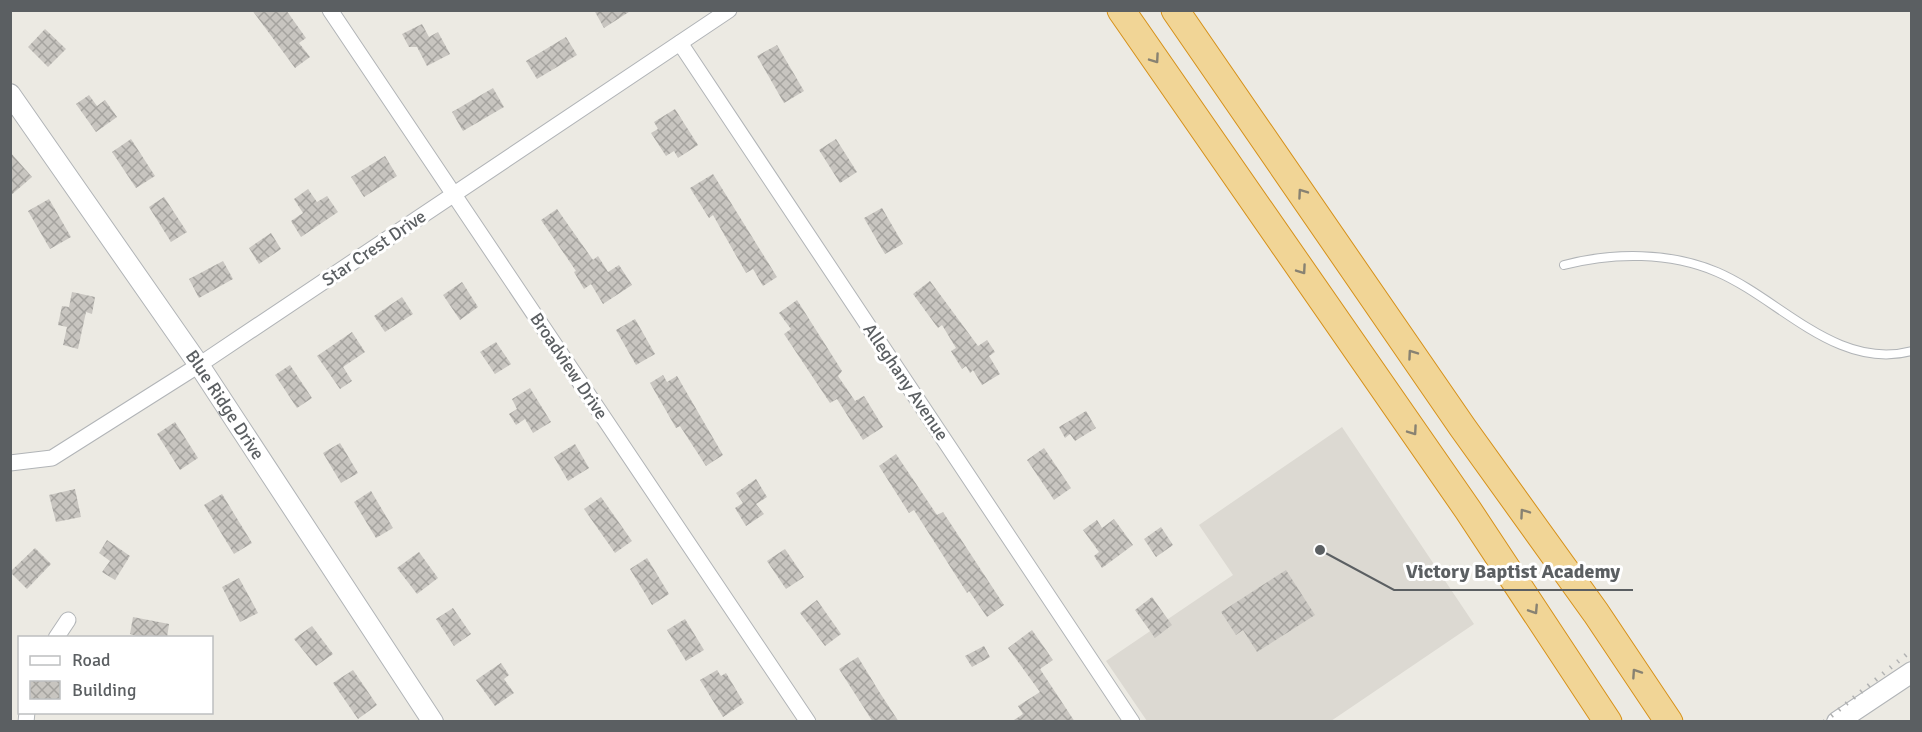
<svg xmlns="http://www.w3.org/2000/svg" width="1922" height="732" font-family="Signika,sans-serif">
	<style>
		.education { fill: #dcd9d2 }
		.building { fill: url(#building-cross-hatch) }
		.lines { fill: none; stroke-linecap: round; stroke-linejoin: round }
		.service-casing { stroke: #b1b4b7; stroke-width: 10 }
		.minor-casing { stroke: #b1b4b7; stroke-width: 17 }
		.tertiary-casing { stroke: #b1b4b7; stroke-width: 22 }
		.motorway-casing { stroke: #d6911a; stroke-width: 29 }
		.service { stroke: #fff; stroke-width: 8 }
		.minor { stroke: #fff; stroke-width: 15 }
		.tertiary { stroke: #fff; stroke-width: 20 }
		.motorway { stroke: #f1d596; stroke-width: 27 }
		.rail { stroke: #b1b2b2; stroke-width: 4.5; stroke-dasharray: 1.5 8; stroke-linecap: butt }
		.oneway { stroke: #888272 }
		.labels { text-anchor: middle; dominant-baseline: central; stroke-width: 6; stroke-linejoin: round; paint-order: stroke }
		.street-label { font-size: 18px; fill: #5b5f62; stroke: #fff }
		.leader { fill: none; stroke: #5b5f62; stroke-width: 2 }
		.callout-dot { fill: #5b5f62; stroke: #fff; stroke-width: 2 }
		.callout-label { font-size: 20px; text-anchor: middle; font-weight: bold; fill: #5b5f62; stroke: #fff; stroke-width: 6; stroke-linejoin: round; paint-order: stroke }
	</style>
	<defs>
		<pattern id="building-cross-hatch" width="8" height="8" patternUnits="userSpaceOnUse" patternTransform="scale(1.5)"><rect width="8" height="8" fill="#c8c5c0"/><path d="M0 0l8 8M0 8l8-8" fill="none" stroke="#a5a39f"/></pattern>
	</defs>
	<rect width="100%" height="100%" fill="#eceae3"/>
	<path class="education" d="M1342,427L1474,624L1331,721H1147L1106,661L1233,575L1199,525Z"/>
	<g class="building">
		<path d="M252,10H286L306,38L299,43L310,57L295,68Z"/>
		<path d="M594,10H632L604,28Z"/>
		<path d="M422,24L429,37L438,32L450,54L427,66L417,47H409L402,34Z"/>
		<path d="M45,29L66,49L48,67L28,47Z"/>
		<path d="M566,37L577,55L537,79L526,61Z"/>
		<path d="M777,45L804,91L784,103L757,56Z"/>
		<path d="M493,88L504,107L463,131L452,112Z"/>
		<path d="M89,95L97,106L105,100L117,117L96,132L76,104Z"/>
		<path d="M675,109L698,145L678,158L674,151L666,156L651,133L658,129L654,122Z"/>
		<path d="M131,139L155,176L136,188L112,152Z"/>
		<path d="M836,139L857,172L840,183L819,150Z"/>
		<path d="M10,152L32,177L10,196Z"/>
		<path d="M385,156L397,176L364,197L351,177Z"/>
		<path d="M713,174L777,277L763,286L753,269L746,273L713,215L709,218L690,188Z"/>
		<path d="M308,189L317,202L327,196L338,212L301,237L291,221L303,213L294,199Z"/>
		<path d="M164,197L187,232L171,242L149,207Z"/>
		<path d="M49,199L71,237L50,249L28,211Z"/>
		<path d="M882,208L903,244L885,254L864,218Z"/>
		<path d="M557,209L593,260L598,256L608,272L619,265L632,285L603,304L591,284L584,289L574,272L576,271L541,220Z"/>
		<path d="M271,233L281,249L259,264L249,248Z"/>
		<path d="M223,261L233,279L199,298L189,279Z"/>
		<path d="M930,281L978,346L987,340L995,352L989,356L1000,374L982,385L973,370L970,373L966,366L962,369L951,351L956,348L942,325L938,328L913,294Z"/>
		<path d="M462,282L478,307L460,320L443,295Z"/>
		<path d="M72,292L95,297L92,314L86,312L78,349L63,345L67,327L58,325L62,306L69,307Z"/>
		<path d="M402,297L413,314L385,332L374,316Z"/>
		<path d="M797,300L842,371L838,376L855,401L864,396L883,427L863,440L837,399L830,403L784,334L791,329L779,313Z"/>
		<path d="M635,319L655,354L636,365L616,330Z"/>
		<path d="M352,332L365,352L343,367L352,381L340,389L317,356Z"/>
		<path d="M496,342L511,364L495,374L480,352Z"/>
		<path d="M290,365L312,398L297,408L275,375Z"/>
		<path d="M663,375L667,382L677,376L723,455L706,466L680,426L676,428L650,383Z"/>
		<path d="M530,388L551,422L533,433L525,419L516,425L509,414L517,409L512,399Z"/>
		<path d="M1086,411L1096,428L1075,441L1070,434L1065,438L1059,427Z"/>
		<path d="M175,422L198,458L180,470L157,434Z"/>
		<path d="M340,443L358,473L341,483L323,453Z"/>
		<path d="M575,444L589,468L568,481L554,457Z"/>
		<path d="M1044,448L1071,488L1054,500L1027,460Z"/>
		<path d="M896,454L937,515L943,512L1004,605L987,617L969,591L967,593L914,510L909,513L879,466Z"/>
		<path d="M756,479L767,497L756,504L764,514L746,526L735,508L743,503L736,493Z"/>
		<path d="M75,489L81,517L56,522L49,495Z"/>
		<path d="M371,491L393,528L376,538L354,502Z"/>
		<path d="M222,494L252,543L234,554L204,505Z"/>
		<path d="M601,497L632,541L615,553L584,509Z"/>
		<path d="M1114,519L1133,545L1102,568L1094,556L1099,552L1083,530L1097,520L1102,528Z"/>
		<path d="M1161,527L1173,545L1156,557L1144,539Z"/>
		<path d="M107,540L130,556L115,580L102,572L110,561L99,553Z"/>
		<path d="M35,548L51,564L27,589L10,572Z"/>
		<path d="M785,549L804,577L786,589L767,561Z"/>
		<path d="M419,552L438,578L417,594L397,568Z"/>
		<path d="M647,558L669,594L652,605L630,569Z"/>
		<path d="M1286,570L1315,615L1257,652L1243,630L1236,635L1221,612Z"/>
		<path d="M239,578L258,613L240,622L222,587Z"/>
		<path d="M1152,597L1172,625L1155,638L1135,610Z"/>
		<path d="M817,600L841,634L825,646L800,613Z"/>
		<path d="M453,608L471,634L454,646L436,619Z"/>
		<path d="M133,617L169,624L167,638H142L130,634Z"/>
		<path d="M685,619L704,650L686,661L667,630Z"/>
		<path d="M312,626L333,654L316,666L294,639Z"/>
		<path d="M1032,630L1053,660L1040,669L1075,722H1011L1023,714L1018,706L1040,692L1008,648Z"/>
		<path d="M984,646L990,657L972,667L965,656Z"/>
		<path d="M858,657L880,693L899,722H873L839,669Z"/>
		<path d="M501,663L509,675L504,679L514,693L495,706L476,680Z"/>
		<path d="M353,670L377,705L358,719L333,683Z"/>
		<path d="M717,670L721,676L726,673L744,703L723,717L700,680Z"/>
	</g>
	<g class="lines">
		<g class="service-casing">
			<path id="service" d="M1564,265C1614,252 1670,252 1717,272C1780,299 1837,371 1912,351"/>
		</g>
		<g class="minor-casing">
			<g id="minor">
				<path d="M330,10L808,722"/>
				<path d="M680,43L1132,722"/>
				<path d="M10,463L52,458L199,365L729,10"/>
				<path d="M56,638L68,620"/>
				<path d="M26,722L27,712"/>
			</g>
		</g>
		<g class="tertiary-casing">
			<g id="tertiary">
				<path id="s1" d="M10,94L199,365L433,722"/>
				<path d="M1837,722L1912,672"/>
			</g>
		</g>
		<g class="motorway-casing">
			<g id="motorway">
				<path d="M1121,10L1468,510L1608,722"/>
				<path d="M1175,10L1463,428L1596,613L1669,722"/>
			</g>
		</g>
		<use href="#service" class="service"/>
		<use href="#minor" class="minor"/>
		<use href="#tertiary" class="tertiary"/>
		<use href="#motorway" class="motorway"/>
		<path class="rail" d="M1824,722L1912,650"/>
	</g>
	<defs><path id="oneway-chevron" d="M-2-3.5L2.5 0L-2 3.5" fill="none" stroke-width="1.6" stroke-linecap="round" stroke-linejoin="round" transform="scale(1.5)"/></defs>
	<g class="oneway">
		<use href="#oneway-chevron" transform="translate(1155 59) rotate(55)"/>
		<use href="#oneway-chevron" transform="translate(1302 193) rotate(-125)"/>
		<use href="#oneway-chevron" transform="translate(1302 270) rotate(55)"/>
		<use href="#oneway-chevron" transform="translate(1412 354) rotate(-125)"/>
		<use href="#oneway-chevron" transform="translate(1413 431) rotate(55)"/>
		<use href="#oneway-chevron" transform="translate(1524 513) rotate(-125)"/>
		<use href="#oneway-chevron" transform="translate(1534 610) rotate(57)"/>
		<use href="#oneway-chevron" transform="translate(1636 673) rotate(-124)"/>
	</g>
	<g class="labels">
		<g class="street-label">
			<text transform="translate(374 248) rotate(-34)">Star Crest Drive</text>
			<text transform="translate(569 366) rotate(56)">Broadview Drive</text>
			<text transform="translate(906 382) rotate(56)">Alleghany Avenue</text>
			<text stroke="none"><textPath href="#s1" startOffset="378">Blue Ridge Drive</textPath></text>
		</g>
	</g>
	<path class="leader" d="M1320 550L1394 590H1633"/>
	<circle class="callout-dot" cx="1320" cy="550" r="6"/>
	<g class="callout-label">
		<text x="1513" y="578">Victory Baptist Academy</text>
	</g>
	<rect width="1922" height="732" fill="none" stroke="#5b5f62" stroke-width="24"/>
	<rect x="18" y="636" width="195" height="78" fill="#ffffff" stroke="#bdbfc0" stroke-width="1.5"/>
	<rect x="30" y="656" width="30" height="9" fill="#ffffff" stroke="#bdbfc0" stroke-width="1.5"/>
	<text x="72" y="666" font-size="18" fill="#5b5f62">Road</text>
	<rect x="30" y="681" width="30" height="18" fill="url(#building-cross-hatch)" stroke="#bdbfc0" stroke-width="1.5"/>
	<text x="72" y="696" font-size="18" fill="#5b5f62">Building</text>
</svg>
